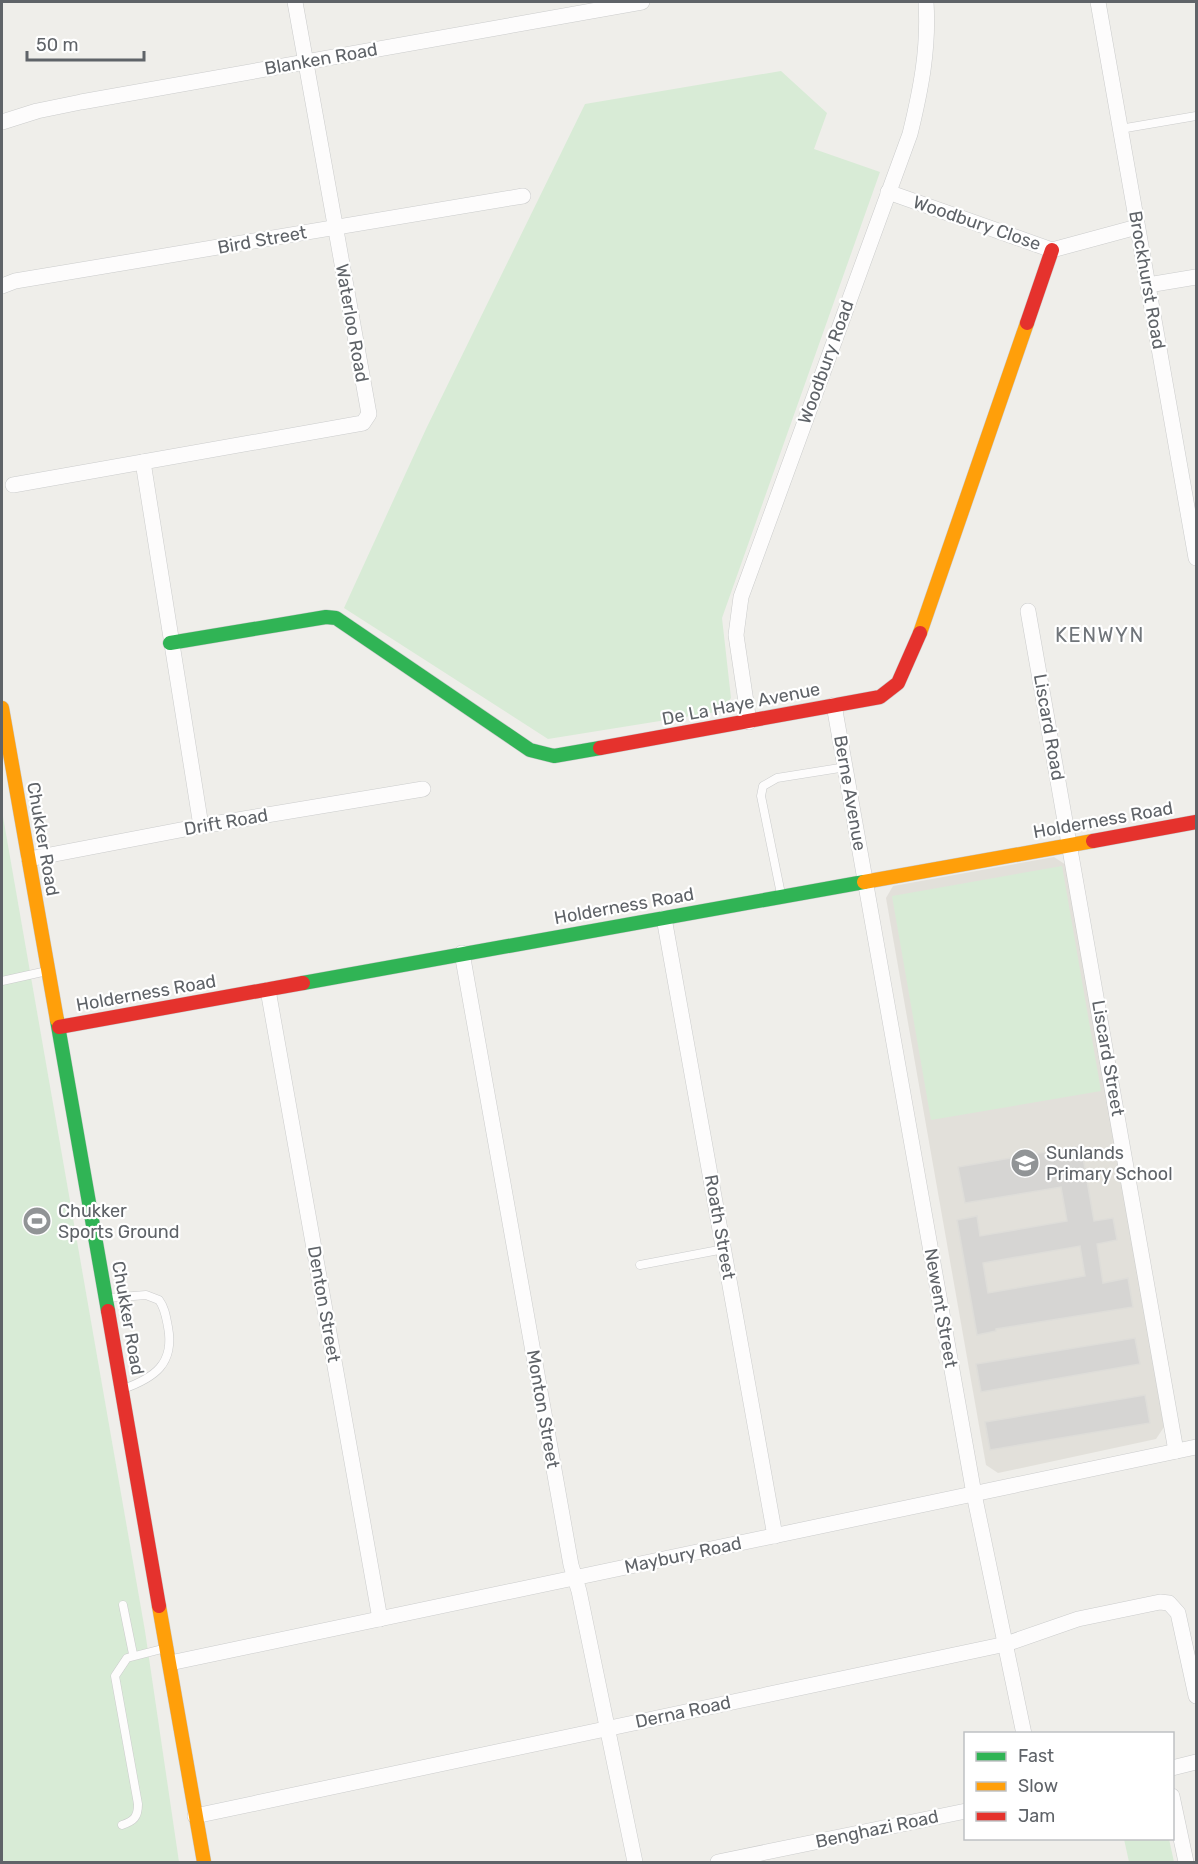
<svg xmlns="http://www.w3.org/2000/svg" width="1198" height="1864" font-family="Rubik,sans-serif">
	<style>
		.education { fill: #e2e0da }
		.green { fill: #d8ebd6 }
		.building { fill: #d6d5d3; stroke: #deddd9; stroke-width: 1.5; fill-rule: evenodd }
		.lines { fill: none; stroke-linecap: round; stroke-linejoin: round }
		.lane-casing { stroke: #cbcccc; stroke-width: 9 }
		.street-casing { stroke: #cbcccc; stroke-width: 16 }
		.fast-casing { stroke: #cacacb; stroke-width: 15 }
		.slow-casing { stroke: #cacacb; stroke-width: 15 }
		.jam-casing { stroke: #cacacb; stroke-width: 15 }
		.lane { stroke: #fdfcfc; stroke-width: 8 }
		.street { stroke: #fdfcfc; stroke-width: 15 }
		.fast { stroke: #30b455; stroke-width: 14 }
		.slow { stroke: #ff9f0a; stroke-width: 14 }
		.jam { stroke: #e5322d; stroke-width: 14 }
		.labels { text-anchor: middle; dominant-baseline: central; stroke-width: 4.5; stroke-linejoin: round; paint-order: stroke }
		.street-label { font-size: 18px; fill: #5f6368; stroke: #fff }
		.poi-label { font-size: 18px; fill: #5f6368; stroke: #fff; text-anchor: start }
		.neighbourhood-label { font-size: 20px; letter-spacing: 1.5px; fill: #70757a; stroke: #fff }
	</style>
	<rect width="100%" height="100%" fill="#efeeea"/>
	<path class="education" d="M1054,857L1066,865L1164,1427L1156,1439L998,1473L986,1465L886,898L893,886Z"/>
	<g class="green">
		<path d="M781,71L827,113L814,149L880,172L722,618L731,698L722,711L548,739L344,608L426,429L585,104Z"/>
		<path d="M2,811L145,1631L179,1862H2Z"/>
		<path d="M1062,866L1101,1091L931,1120L892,896Z"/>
		<path d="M1124,1839H1169L1174,1862H1129Z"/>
	</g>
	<g class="building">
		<path d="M1081,1146L1094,1221L1113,1218L1117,1240L1097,1244L1103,1283L1128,1278L1133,1307L996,1329V1331L977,1335L957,1220L977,1216L980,1236L1067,1221L1061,1187L965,1203L958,1167ZM1080,1246L1085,1276L988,1293L983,1263Z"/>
		<path d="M1135,1338L1140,1364L981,1392L976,1364Z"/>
		<path d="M1145,1395L1150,1423L990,1450L985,1422Z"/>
	</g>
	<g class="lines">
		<g class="lane-casing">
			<g id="lane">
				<path d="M1120,129L1196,116"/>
				<path d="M781,894L761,796L763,786L777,778L846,767"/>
				<path d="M2,981L47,971"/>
				<path d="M640,1265L724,1249"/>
				<path d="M108,1298L146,1295L159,1300C165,1308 166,1317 168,1327C175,1364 154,1378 123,1389"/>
				<path d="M123,1605L133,1654"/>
				<path d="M122,1825C134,1821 138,1817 138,1804L115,1676L127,1658L166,1648"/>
			</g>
		</g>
		<g class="street-casing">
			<g id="street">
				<path d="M1098,2L1196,558"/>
				<path d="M2,122L37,111L81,102L642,2"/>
				<path d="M888,192L1052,250L1137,227"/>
				<path d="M1148,285L1196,277"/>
				<path d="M2,286L15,281L523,196"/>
				<path d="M143,462L201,826"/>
				<path d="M13,485L363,423L369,414L295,2"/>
				<path d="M1028,611L1176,1451"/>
				<path d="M834,705L974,1494L1024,1734"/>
				<path d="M749,722L736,635L741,597L910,134C921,89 929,48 926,2"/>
				<path d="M29,859L201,826L423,789"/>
				<path d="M664,918L775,1536"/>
				<path d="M462,953L571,1565L579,1591L635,1862"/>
				<path d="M268,990L380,1619"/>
				<path d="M170,1663L1196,1447"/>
				<path d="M1172,1768L1196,1762"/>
				<path d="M1172,1796L1186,1862"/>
				<path d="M195,1816L1006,1644L1078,1619L1160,1602L1169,1603L1178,1613L1196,1696"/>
				<path d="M718,1862L966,1811"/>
			</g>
		</g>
		<g class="fast-casing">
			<g id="fast">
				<path d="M170,643L326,617L336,618L530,750L554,756L600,748"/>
				<path d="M303,983L864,882"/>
				<path d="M57,1020L108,1311"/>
			</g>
		</g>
		<g class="slow-casing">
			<g id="slow">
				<path d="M920,633L1027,323"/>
				<path d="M2,708L57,1020"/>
				<path d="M864,882L1093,841"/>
				<path d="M159,1606L204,1862"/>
			</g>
		</g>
		<g class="jam-casing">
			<g id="jam">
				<path d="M1027,323L1052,250"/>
				<path d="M600,748L880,697L898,683L920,633"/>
				<path d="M1093,841L1196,822"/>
				<path d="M59,1027L303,983"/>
				<path d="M108,1311L159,1606"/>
			</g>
		</g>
		<use href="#lane" class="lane"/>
		<use href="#street" class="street"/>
		<use href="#fast" class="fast"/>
		<use href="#slow" class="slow"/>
		<use href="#jam" class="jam"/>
	</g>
	<defs>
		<g id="school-disc" transform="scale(1.5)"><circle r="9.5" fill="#919496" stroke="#fff"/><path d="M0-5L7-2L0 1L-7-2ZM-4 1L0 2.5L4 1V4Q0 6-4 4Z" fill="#fff"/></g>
		<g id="stadium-disc" transform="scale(1.5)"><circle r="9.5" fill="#919496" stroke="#fff"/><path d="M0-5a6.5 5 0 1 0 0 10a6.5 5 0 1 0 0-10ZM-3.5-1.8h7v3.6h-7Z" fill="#fff"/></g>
	</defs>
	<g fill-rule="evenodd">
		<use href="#school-disc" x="1025" y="1163"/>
		<use href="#stadium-disc" x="37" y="1221"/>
	</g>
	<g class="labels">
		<g class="street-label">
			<text transform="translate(321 59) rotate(-10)">Blanken Road</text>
			<text transform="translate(977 223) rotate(19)">Woodbury Close</text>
			<text transform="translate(262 240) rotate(-10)">Bird Street</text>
			<text transform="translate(1147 280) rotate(80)">Brockhurst Road</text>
			<text transform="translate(352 323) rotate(80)">Waterloo Road</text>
			<text transform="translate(826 362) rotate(-70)">Woodbury Road</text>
			<text transform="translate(741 704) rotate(-11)">De La Haye Avenue</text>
			<text transform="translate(1049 727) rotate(80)">Liscard Road</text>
			<text transform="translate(850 793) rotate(80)">Berne Avenue</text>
			<text transform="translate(1103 820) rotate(-10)">Holderness Road</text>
			<text transform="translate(226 822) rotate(-10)">Drift Road</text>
			<text transform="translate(43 839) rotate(80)">Chukker Road</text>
			<text transform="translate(624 906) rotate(-10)">Holderness Road</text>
			<text transform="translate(146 993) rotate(-10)">Holderness Road</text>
			<text transform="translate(1108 1058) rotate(80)">Liscard Street</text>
			<text transform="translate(720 1227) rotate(80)">Roath Street</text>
			<text transform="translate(324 1304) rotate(80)">Denton Street</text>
			<text transform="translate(941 1308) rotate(80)">Newent Street</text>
			<text transform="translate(128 1318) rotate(80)">Chukker Road</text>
			<text transform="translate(543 1409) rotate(80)">Monton Street</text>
			<text transform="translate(683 1555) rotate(-12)">Maybury Road</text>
			<text transform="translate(683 1712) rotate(-12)">Derna Road</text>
			<text transform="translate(877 1829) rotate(-12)">Benghazi Road</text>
		</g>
		<g class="poi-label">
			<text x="1046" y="1153">Sunlands<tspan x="1046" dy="21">Primary School</tspan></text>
			<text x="58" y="1211">Chukker<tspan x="58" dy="21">Sports Ground</tspan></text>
		</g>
		<g class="neighbourhood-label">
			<text x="1100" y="635">KENWYN</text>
		</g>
	</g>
	<rect width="1198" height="1864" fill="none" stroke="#5f6368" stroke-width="6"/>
	<rect x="964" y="1732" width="210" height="108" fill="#ffffff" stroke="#bfc1c3" stroke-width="1.5"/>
	<rect x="976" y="1752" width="30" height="9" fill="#30b455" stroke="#bfc1c3" stroke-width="1.5"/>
	<text x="1018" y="1762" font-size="18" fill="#5f6368">Fast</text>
	<rect x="976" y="1782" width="30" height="9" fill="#ff9f0a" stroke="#bfc1c3" stroke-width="1.5"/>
	<text x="1018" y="1792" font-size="18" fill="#5f6368">Slow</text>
	<rect x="976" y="1812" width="30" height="9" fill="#e5322d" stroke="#bfc1c3" stroke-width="1.5"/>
	<text x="1018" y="1822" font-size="18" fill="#5f6368">Jam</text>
	<path d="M27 51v9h117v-9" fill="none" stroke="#5f6368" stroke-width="3"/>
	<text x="36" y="51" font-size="18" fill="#5f6368" stroke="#ffffff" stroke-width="4.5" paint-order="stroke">50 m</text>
</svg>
